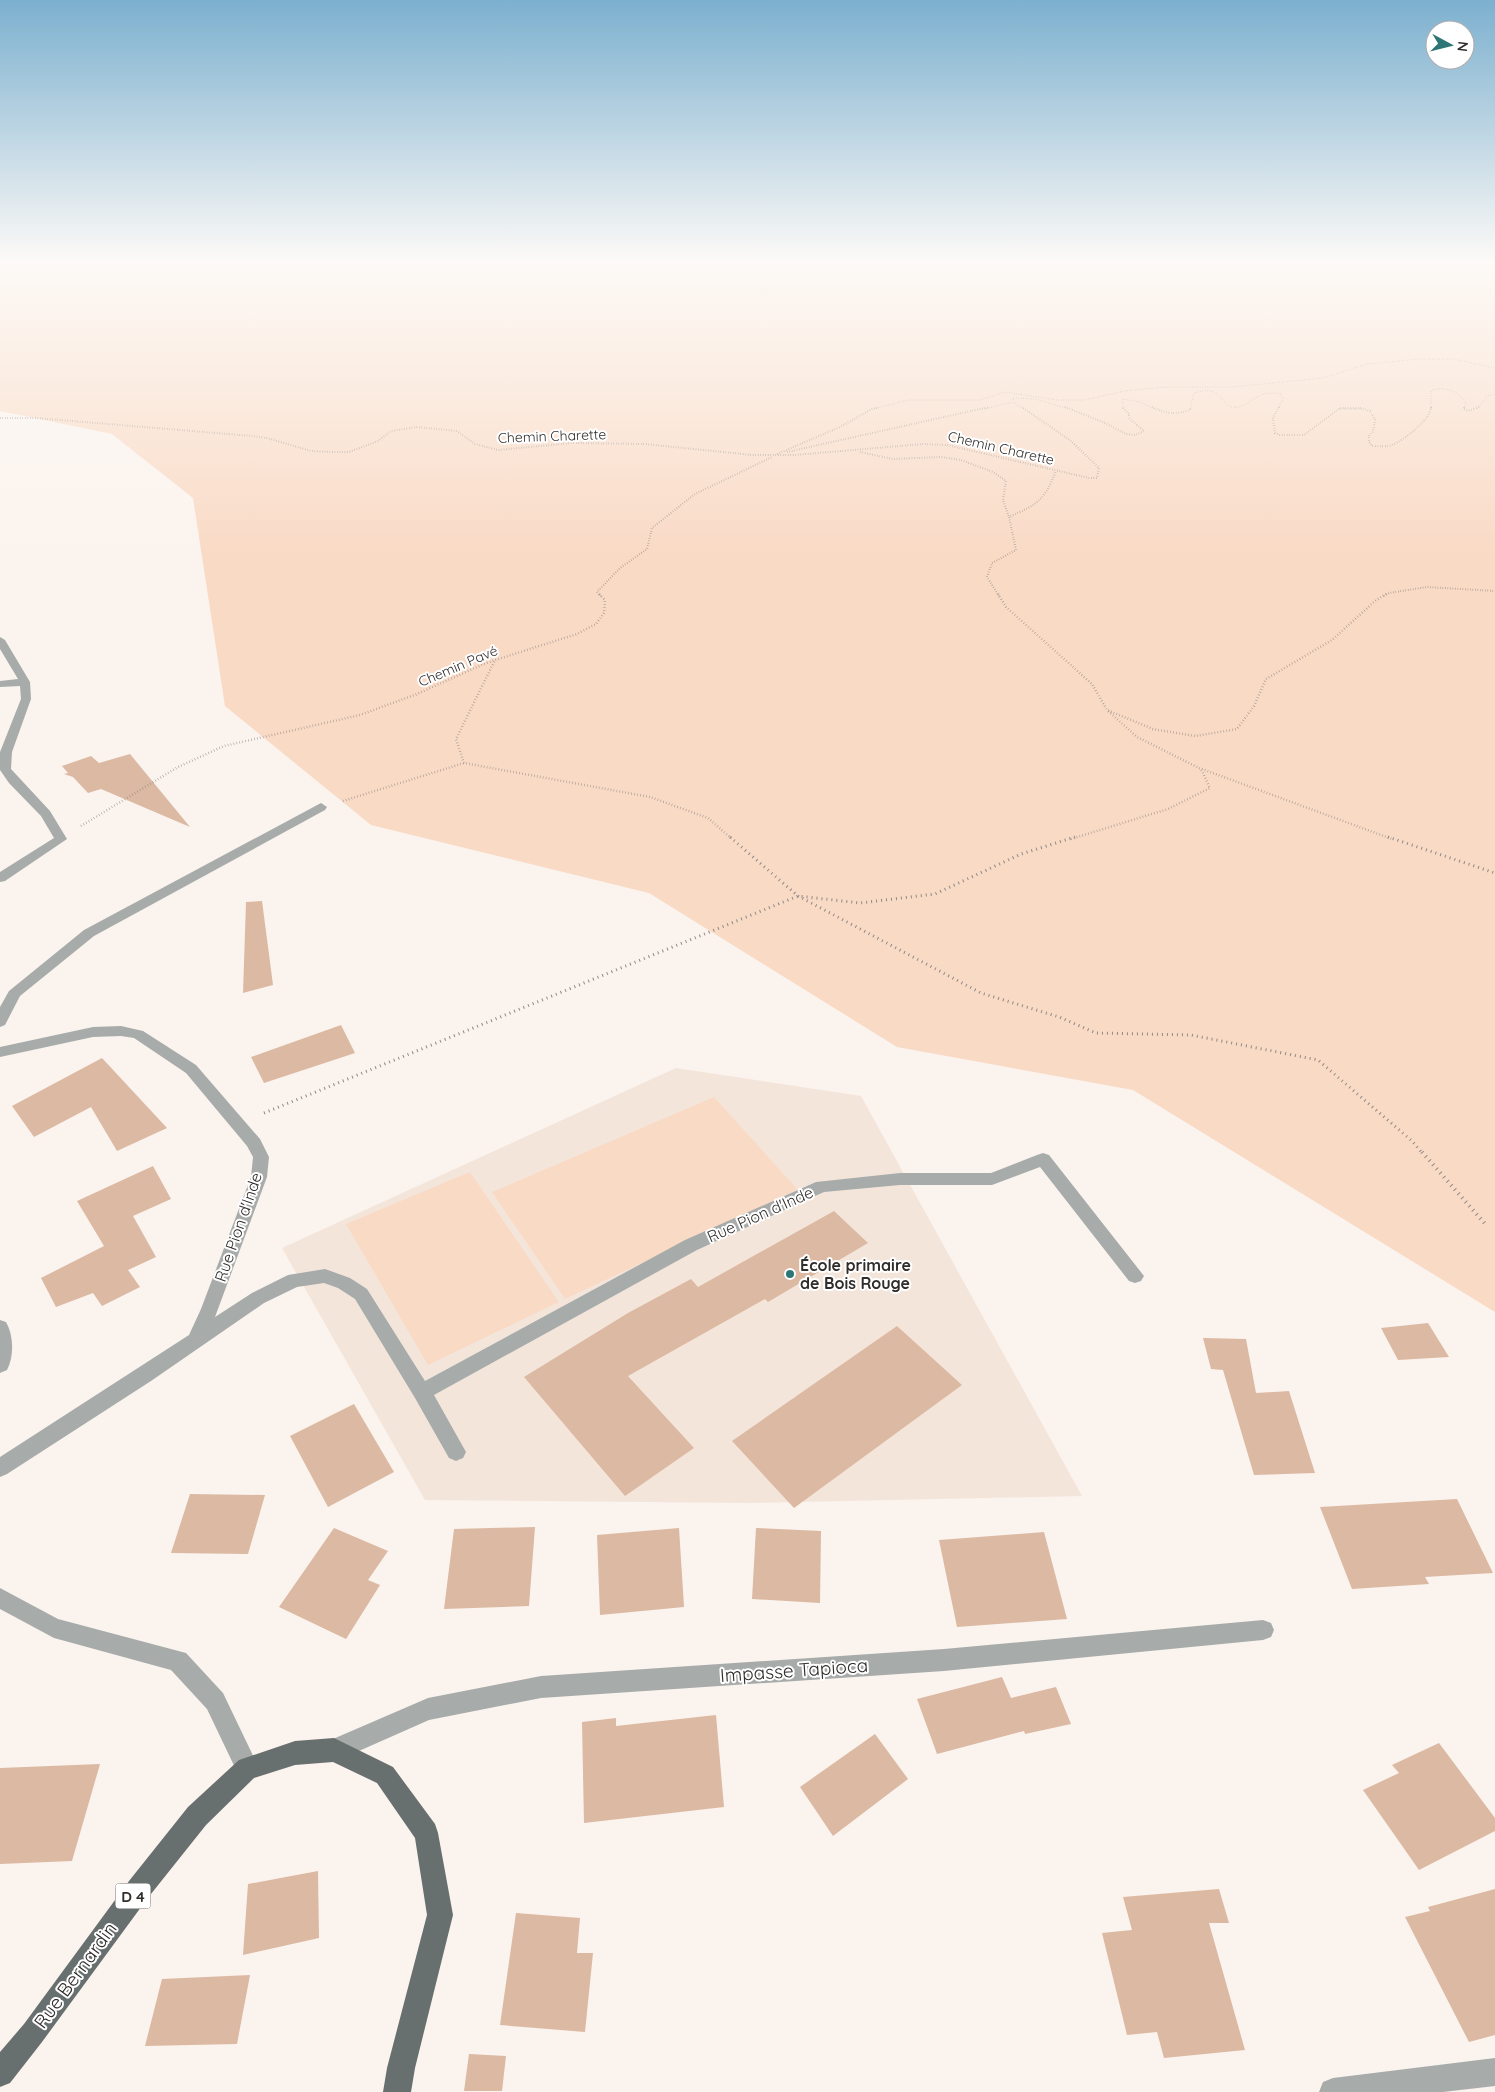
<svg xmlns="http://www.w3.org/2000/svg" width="1495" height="2092" font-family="Quicksand,sans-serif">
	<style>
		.built { fill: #f4e5db }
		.green { fill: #f9dac5 }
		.building { fill: #dcb9a2 }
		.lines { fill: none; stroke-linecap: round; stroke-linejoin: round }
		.path-far4 { stroke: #908a87; stroke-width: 1; stroke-dasharray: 0.5 2; stroke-linecap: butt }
		.path-far3 { stroke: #908a87; stroke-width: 2; stroke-dasharray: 0.5 2; stroke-linecap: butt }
		.path-far2 { stroke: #908a87; stroke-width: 2.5; stroke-dasharray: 0.5 2.5; stroke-linecap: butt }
		.path-far1 { stroke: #908a87; stroke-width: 3; stroke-dasharray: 1 4; stroke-linecap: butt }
		.path { stroke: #908a87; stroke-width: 4; stroke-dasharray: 1 4.5; stroke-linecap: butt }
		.minor { fill: #a7acab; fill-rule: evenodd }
		.major { fill: #686f6f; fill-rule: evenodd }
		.poi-dot { fill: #2d7676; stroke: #fff; stroke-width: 2 }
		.labels { text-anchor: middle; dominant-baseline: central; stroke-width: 4; stroke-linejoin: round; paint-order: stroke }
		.far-street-label { font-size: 14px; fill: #302d2b; stroke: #fff }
		.shield { fill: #fff; stroke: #6e6c6b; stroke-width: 1 }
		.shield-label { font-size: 15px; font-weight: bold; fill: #302d2b }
		.street-label { font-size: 16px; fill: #302d2b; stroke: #fff }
		.poi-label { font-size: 16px; font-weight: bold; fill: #302d2b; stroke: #fff; text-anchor: start }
		.near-street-label { font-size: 19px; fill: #302d2b; stroke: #fff }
	</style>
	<rect width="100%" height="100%" fill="#fbf3ee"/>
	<path class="built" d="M676,1068L861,1096L1082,1496L752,1503L425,1500L282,1248Z"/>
	<g class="green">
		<path d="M0,264H1495V1312L1133,1090L897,1047L649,893L371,825L225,706L193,498L112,434L0,411Z"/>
		<path d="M714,1097L798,1190L565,1299L492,1192Z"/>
		<path d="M470,1172L559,1302L428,1365L346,1224Z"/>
	</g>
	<g class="building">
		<path d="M130,754L190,827L101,789L88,793L73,777L64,774L68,773L62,766L91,756L99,763Z"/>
		<path d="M262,901L273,985L243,993L246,902Z"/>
		<path d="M341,1025L355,1053L264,1083L251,1057Z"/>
		<path d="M102,1058L167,1128L117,1151L91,1107L34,1137L12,1106Z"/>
		<path d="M153,1166L171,1199L133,1216L156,1257L128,1270L140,1287L102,1306L93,1293L56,1307L41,1278L104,1246L77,1201Z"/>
		<path d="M834,1211L868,1243L768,1302L765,1299L628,1376L694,1448L625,1496L524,1377L628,1313L691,1279L698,1287Z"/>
		<path d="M1428,1323L1449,1357L1398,1360L1381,1328Z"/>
		<path d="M897,1326L962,1385L794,1508L732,1441Z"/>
		<path d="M1203,1338L1246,1339L1256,1393L1289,1391L1315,1473L1254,1475L1223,1370L1211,1369Z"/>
		<path d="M354,1404L394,1472L328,1507L290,1436Z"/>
		<path d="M190,1494L265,1495L248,1554L171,1553Z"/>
		<path d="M1457,1499L1493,1573L1425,1577L1429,1584L1352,1589L1320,1507Z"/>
		<path d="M535,1527L529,1606L444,1609L454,1529Z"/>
		<path d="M334,1528L388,1551L368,1580L380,1585L346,1639L279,1607Z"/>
		<path d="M679,1528L684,1607L600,1615L597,1535Z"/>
		<path d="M756,1528L821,1531L820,1603L752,1599Z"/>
		<path d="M1044,1532L1067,1619L957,1627L939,1540Z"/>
		<path d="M1002,1677L1011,1698L1056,1687L1071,1724L1025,1734L1024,1731L937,1754L917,1699Z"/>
		<path d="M716,1715L724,1807L584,1823L582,1722L616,1718V1726Z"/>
		<path d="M875,1734L908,1779L833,1836L800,1787Z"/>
		<path d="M1439,1743L1495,1818V1831L1419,1870L1363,1790L1399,1773L1392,1765Z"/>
		<path d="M100,1764L72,1861L0,1864V1768Z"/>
		<path d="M318,1871L319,1938L243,1955L248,1884Z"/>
		<path d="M1219,1889L1229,1923H1209L1245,2050L1164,2058L1157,2032L1127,2035L1102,1933L1132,1930L1123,1897Z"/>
		<path d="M1495,1889V2035L1469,2042L1405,1917L1430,1911L1428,1907Z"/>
		<path d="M516,1913L580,1918L577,1953H593L585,2032L500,2025Z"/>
		<path d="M250,1975L237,2044L145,2046L162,1979Z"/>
		<path d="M469,2054L506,2056L502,2091H464Z"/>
	</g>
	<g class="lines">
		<g class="path-far4">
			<path d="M874,409L908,400H980L1005,392L1057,400H1084L1125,391L1166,387H1232L1323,378L1367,364L1420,359H1453L1495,368"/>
			<path d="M984,409L1013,402"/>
			<path d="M1024,409L1013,402V398L1035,399L1069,409"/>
			<path d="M1123,409L1122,399L1140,402L1155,409"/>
			<path d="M1190,409L1194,393C1223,384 1219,404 1232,407C1250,410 1254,388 1281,394L1283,399L1278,409"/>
			<path d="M1339,409H1363"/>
			<path d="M1431,409V390C1446,387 1456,390 1466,402L1464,409"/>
			<path d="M1477,409L1487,396L1495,394"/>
		</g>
		<g class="path-far3">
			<path d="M1065,407L1105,423L1126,434L1135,435L1144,431L1129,418V414L1122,407"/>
			<path d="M1152,407C1166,414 1176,415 1190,410L1191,407"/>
			<path d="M1279,407L1273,418L1275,433L1280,435H1304L1340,408H1361L1370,411L1375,420L1373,432L1369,435V442L1372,446C1379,446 1385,447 1392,445C1403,441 1431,419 1431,407"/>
			<path d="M1464,407V409L1468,411L1479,407"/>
			<path d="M0,418H36L252,436L267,438L311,451L331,452H349L378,441L391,431L417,427L457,431L475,444L498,450L572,443L645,444L752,455H795L923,444L947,445L1089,478H1097L1099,468L1071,441L1022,407"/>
			<path d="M787,452L989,407"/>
			<path d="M860,452L893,459L941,457L961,460L993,472L1006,481L1003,500L1009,517"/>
			<path d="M777,454L838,428L872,409L879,407"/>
			<path d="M601,596L597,592L620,568L647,549L652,528L695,494L772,457"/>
			<path d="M999,596L987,577L992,563L1016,550L1009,517C1038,504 1044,501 1056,471"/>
			<path d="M1384,596L1389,593L1427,587L1495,591"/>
		</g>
		<g class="path-far2">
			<path d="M998,594L1006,607L1092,684L1107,710L1153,729L1195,736L1237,729L1254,706L1266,679L1332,640L1375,601L1386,594"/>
			<path d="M464,763L456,739L495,660"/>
			<path d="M1202,769L1392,839"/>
			<path d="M343,801L464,763L650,797L708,818L732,839"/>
			<path d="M81,826L178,767L224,746L360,715L417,694L486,663L577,634L596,624L604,613L605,600L599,594"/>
			<path d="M1071,839L1168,809L1210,788L1201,769L1137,737L1107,710"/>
		</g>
		<g class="path-far1">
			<path d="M730,837L798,896L981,993L1059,1017L1096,1033L1191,1035L1318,1060L1412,1141L1423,1154"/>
			<path d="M1388,837L1495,873"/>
			<path d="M264,1113L798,896L860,903L935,894L1021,854L1075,837"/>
		</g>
		<path class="path" d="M1422,1152L1487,1226"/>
		<g class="minor">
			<path d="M0,637L5,640L30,682L31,699L12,752L11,769L50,811L67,839L5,881L0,882V872L54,838L41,816L9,783L0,770V752L21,699L20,686L0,687V681L18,679L0,649Z"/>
			<path d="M321,803L327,807L325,810L94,936L20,996L5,1025L0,1027V1007L9,991L84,930Z"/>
			<path d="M121,1026L143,1031L196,1065L260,1139L269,1157L267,1177L215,1317L252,1293L288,1275L325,1269L350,1278L367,1289L425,1381L685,1240L816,1182L900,1173H991L1037,1155L1043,1153L1049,1155L1144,1276L1141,1281L1135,1283L1129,1281L1040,1167L992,1185H900L824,1192L697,1250L434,1395L466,1452L463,1458L456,1461L449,1458L415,1398L355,1299L338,1288L324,1283L297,1287L264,1303L151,1381L7,1474L0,1477V1457L189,1335L201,1309L251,1177L253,1157L247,1146L186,1073L134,1038L121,1036L93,1037L0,1057V1047L93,1027Z"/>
			<path d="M0,1320L6,1322C14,1336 14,1357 7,1370L0,1373Z"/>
			<path d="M0,1588L58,1619L186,1653L223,1693L259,1768L255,1776L247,1780L239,1776L207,1709L171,1670L54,1638L0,1609Z"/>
			<path d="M1263,1620L1271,1623L1274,1630L1271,1637L1263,1640L944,1671L541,1698L429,1720L334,1762L326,1758L322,1750L326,1742L428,1698L541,1676L944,1649Z"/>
			<path d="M1495,2058V2086L1443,2092H1319L1323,2082L1333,2078Z"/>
		</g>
		<path class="major" d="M334,1738L393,1767L435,1824L438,1833L453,1915L415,2068L411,2092H383L387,2068L427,1915L415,1838L377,1783L333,1762L295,1765L254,1778L206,1825L147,1899L42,2042L10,2083L0,2087V2052L24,2024L129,1881L188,1807L239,1760L295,1741Z"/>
	</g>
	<linearGradient id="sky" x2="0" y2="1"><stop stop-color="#7cb0cf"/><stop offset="0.47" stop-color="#fdfaf7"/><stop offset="1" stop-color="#fdfaf7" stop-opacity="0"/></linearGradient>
	<rect width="1495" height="556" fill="url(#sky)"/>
	<circle class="poi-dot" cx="790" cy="1274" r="5"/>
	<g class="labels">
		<g class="far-street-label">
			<text transform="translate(552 436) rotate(-2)">Chemin Charette</text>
			<text transform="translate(1001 448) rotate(13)">Chemin Charette</text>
			<text transform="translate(458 666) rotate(-23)">Chemin Pavé</text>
		</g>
		<rect class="shield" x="115.5" y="1883.5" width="35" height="25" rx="4"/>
		<g class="shield-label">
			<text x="133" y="1896">D 4</text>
		</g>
		<g class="street-label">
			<text transform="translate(760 1214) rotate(-24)">Rue Pion d'Inde</text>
			<text transform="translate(238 1227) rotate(-71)">Rue Pion d'Inde</text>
		</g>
		<g class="poi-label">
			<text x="800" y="1265">École primaire<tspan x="800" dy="18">de Bois Rouge</tspan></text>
		</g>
		<g class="near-street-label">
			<text transform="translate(794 1670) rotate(-4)">Impasse Tapioca</text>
			<text transform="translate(75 1975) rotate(-54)">Rue Bernardin</text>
		</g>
	</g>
	<g transform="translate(1450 45) rotate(97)"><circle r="24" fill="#ffffff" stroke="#acabaa"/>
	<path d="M0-4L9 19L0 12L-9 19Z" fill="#2d7676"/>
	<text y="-8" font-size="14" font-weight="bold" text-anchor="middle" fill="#302d2b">N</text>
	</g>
</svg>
